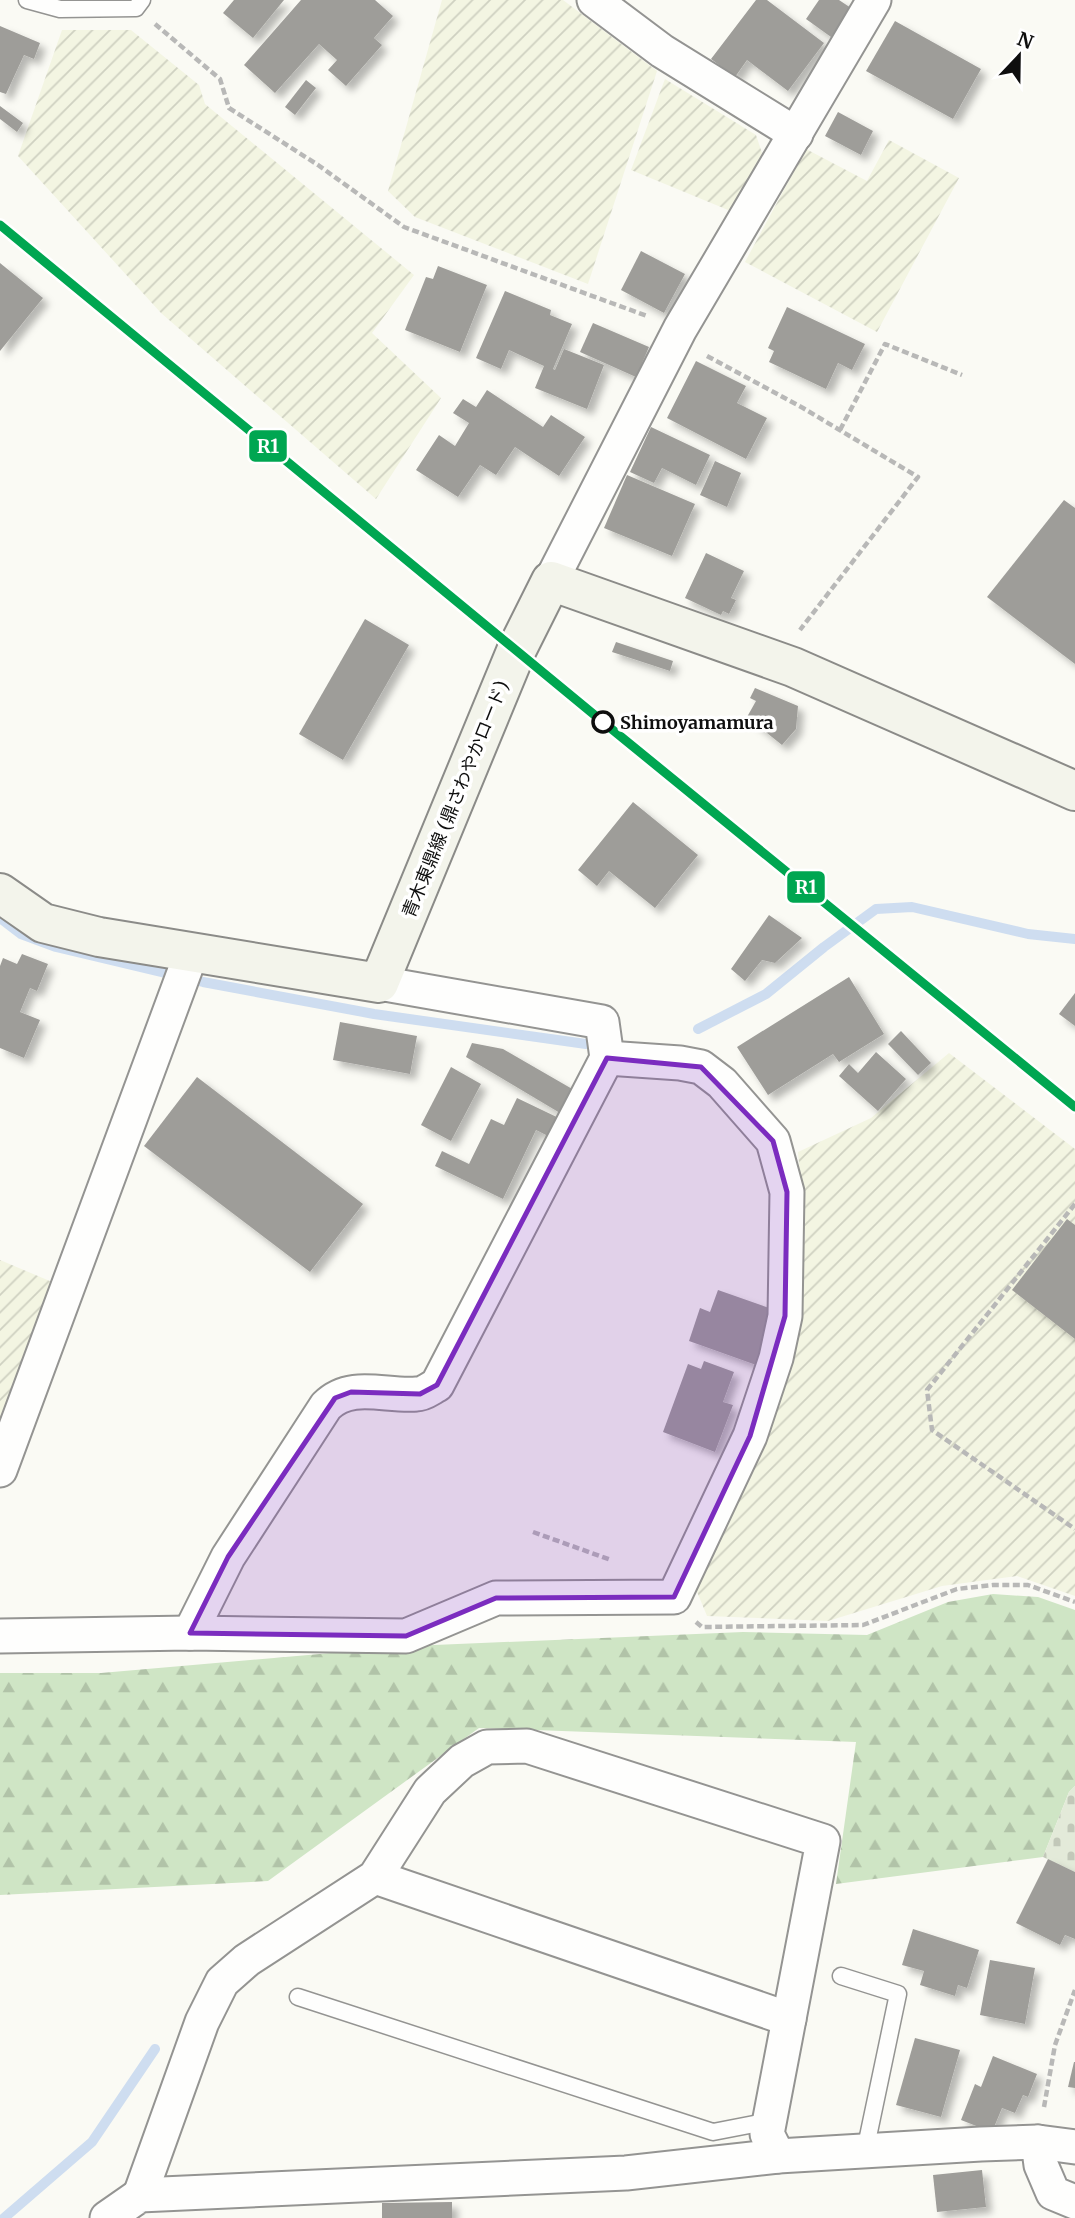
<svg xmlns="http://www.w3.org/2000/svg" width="1075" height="2218" font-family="Merriweather,'Noto Sans JP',serif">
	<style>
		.farmland { fill: url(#farmland-furrows) }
		.forest { fill: url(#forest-firs) }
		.cemetery { fill: url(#cemetery-stones) }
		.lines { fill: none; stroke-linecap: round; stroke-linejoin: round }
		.stream { stroke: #ceddf0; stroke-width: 10 }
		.building { fill: #9e9d99; filter: url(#shadow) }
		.lane-casing { stroke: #949492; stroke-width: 19 }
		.street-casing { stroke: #949492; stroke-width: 37 }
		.secondary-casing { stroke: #8b8b88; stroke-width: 42 }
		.path { stroke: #b8b8b7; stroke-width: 4.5; stroke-dasharray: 7 3.5; stroke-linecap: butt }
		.lane { stroke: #fefefd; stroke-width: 16 }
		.street { stroke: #fefefd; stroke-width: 33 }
		.secondary { stroke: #f3f4eb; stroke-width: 38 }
		.rail-1-casing { stroke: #fff; stroke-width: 14 }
		.rail-1 { stroke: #00a651; stroke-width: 9 }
		.marked { fill: #7b2cbf; fill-opacity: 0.2; stroke: #7b2cbf; stroke-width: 5; stroke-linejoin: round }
		.stop-dot { fill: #fff; stroke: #0e0e0e; stroke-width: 3.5 }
		.labels { text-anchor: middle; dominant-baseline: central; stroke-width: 7; stroke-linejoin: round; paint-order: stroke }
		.stop-label { font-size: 18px; font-weight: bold; fill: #0e0e0e; stroke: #fff; text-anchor: start }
		.street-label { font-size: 18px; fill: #0e0e0e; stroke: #fff }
		.line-badge { stroke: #fff; stroke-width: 2.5 }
		.badge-label { font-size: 19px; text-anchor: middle; font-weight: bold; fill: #fff }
	</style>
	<defs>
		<pattern id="farmland-furrows" width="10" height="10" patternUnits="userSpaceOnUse" patternTransform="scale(1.75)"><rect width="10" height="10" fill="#f3f5e2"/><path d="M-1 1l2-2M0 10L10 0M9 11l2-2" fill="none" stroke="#cfd1c1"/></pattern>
		<pattern id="forest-firs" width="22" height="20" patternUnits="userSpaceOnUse" patternTransform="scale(1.75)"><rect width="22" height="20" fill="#cfe5c5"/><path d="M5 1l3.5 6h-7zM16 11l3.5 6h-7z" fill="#b1c3a8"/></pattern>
		<pattern id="cemetery-stones" width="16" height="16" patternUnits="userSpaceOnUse" patternTransform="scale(1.75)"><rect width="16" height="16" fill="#e3ead9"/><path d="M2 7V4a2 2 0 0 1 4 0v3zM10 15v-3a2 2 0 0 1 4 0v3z" fill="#c2c8b9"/></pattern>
		<filter id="shadow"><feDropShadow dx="6" dy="6" stdDeviation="3.5" flood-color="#0004"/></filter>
	</defs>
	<rect width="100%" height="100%" fill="#fafaf4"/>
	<g class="farmland">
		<path d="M442,0H563L657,71L588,284L415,217L388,191Z"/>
		<path d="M62,30H131L199,85L205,104L414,275L372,333L441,398L376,499L161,313L18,156Z"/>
		<path d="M665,79L756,135L762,153L733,212L631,170Z"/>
		<path d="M889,140L959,178L877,332L745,262L806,149L867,181Z"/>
		<path d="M949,1053L1075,1149V1596L1017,1576L942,1586L828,1621L707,1616L693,1582L790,1369L805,1236L798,1152L871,1118Z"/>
		<path d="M0,1260L64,1287L0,1444Z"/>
	</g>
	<path class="forest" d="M993,1594L1038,1597L1075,1610V1786L1069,1792L1043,1857L836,1884L856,1742L479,1728L268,1881L0,1895V1673H101L411,1646L743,1632L867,1635L948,1602Z"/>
	<path class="cemetery" d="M1075,1786V1872L1043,1857L1069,1792Z"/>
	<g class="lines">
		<g class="stream">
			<path d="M0,918L21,934L56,947L203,982L374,1014L586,1044"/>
			<path d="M698,1029L766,994L824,947L876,909L912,907L1028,934L1075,939"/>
			<path d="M4,2218L92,2142L155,2049"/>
		</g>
	</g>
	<g class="building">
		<path d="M234,0H284L253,38L223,13Z"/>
		<path d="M301,0H375L393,16L374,38L382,45L346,86L328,70L337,60L319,44L275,93L244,65Z"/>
		<path d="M756,0H767L824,43L788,91L747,60L735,77L711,59Z"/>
		<path d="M819,0H839L851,8L831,37L806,19Z"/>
		<path d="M895,21L981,69L953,119L866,71Z"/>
		<path d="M0,26L40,43L34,59L24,55L6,94L0,92Z"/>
		<path d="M306,80L316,88L295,115L285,107Z"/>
		<path d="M0,106L23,123L17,132L0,119Z"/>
		<path d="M838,112L873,131L861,155L825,136Z"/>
		<path d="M641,251L685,274L664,313L621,290Z"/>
		<path d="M0,263L43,298L0,351Z"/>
		<path d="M438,266L487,285L460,352L405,330L426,277L433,279Z"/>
		<path d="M505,291L551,310L550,315L572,324L553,369L555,370L564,349L604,365L587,409L535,388L544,366L509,350L501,369L476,358Z"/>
		<path d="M787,307L865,344L852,370L838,363L826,389L769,362L774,351L768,348Z"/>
		<path d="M593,323L649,347L636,377L580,352Z"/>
		<path d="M696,361L746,386L737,403L767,418L746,459L667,418Z"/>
		<path d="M487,390L543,427L551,415L585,437L559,476L515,447L496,475L480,465L458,497L416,470L439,435L455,446L469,423L453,413L463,399L476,407Z"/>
		<path d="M651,427L710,455L696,485L662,468L654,483L630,472Z"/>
		<path d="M715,461L741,473L727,507L700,495Z"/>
		<path d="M627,475L695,504L672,556L604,528Z"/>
		<path d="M1064,500L1075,508V664L987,597Z"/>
		<path d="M706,553L744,571L731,598L736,600L729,614L723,611L721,615L685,598Z"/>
		<path d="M365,619L409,645L343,760L299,734Z"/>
		<path d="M616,642L673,661L670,671L612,652Z"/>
		<path d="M755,688L798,706L796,729L782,745L747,717L756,701L750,698Z"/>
		<path d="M633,802L698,855L655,908L609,871L597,886L578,870Z"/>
		<path d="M769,915L802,938L775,963L762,960L745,981L731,969Z"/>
		<path d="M22,954L48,964L37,991L30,988L20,1012L40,1020L24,1058L0,1048V966L3,958L17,964Z"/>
		<path d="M849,977L884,1034L839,1062L833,1054L768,1095L737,1047Z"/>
		<path d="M1075,993V1026L1059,1014Z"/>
		<path d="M340,1022L417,1036L410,1074L333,1060Z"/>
		<path d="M901,1031L931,1063L918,1075L888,1044Z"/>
		<path d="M472,1043L503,1049L574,1090L560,1113L466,1057Z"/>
		<path d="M876,1052L906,1079L878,1111L839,1076L849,1064L858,1073Z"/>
		<path d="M451,1067L481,1084L451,1141L421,1125Z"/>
		<path d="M197,1077L363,1204L310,1272L144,1146Z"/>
		<path d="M517,1098L565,1121L556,1140L536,1130L503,1199L435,1166L442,1151L469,1164L491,1119L504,1125Z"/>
		<path d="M1067,1219L1075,1225V1339L1012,1290Z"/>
		<path d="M718,1290L772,1309L763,1336L768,1339L759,1366L689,1341L700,1308L710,1312Z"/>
		<path d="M704,1361L734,1372L723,1402L733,1405L715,1452L663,1432L688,1364L701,1369Z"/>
		<path d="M1048,1859L1075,1872V1939L1065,1935L1060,1945L1016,1923Z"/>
		<path d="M913,1929L979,1950L967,1988L958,1985L955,1996L920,1985L924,1971L902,1965Z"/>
		<path d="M990,1960L1035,1968L1025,2024L980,2015Z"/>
		<path d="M915,2038L960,2050L941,2117L896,2105Z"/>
		<path d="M993,2056L1037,2074L1028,2097L1023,2095L1015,2113L1002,2108L992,2132L961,2120L975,2084L981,2087Z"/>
		<path d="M1074,2062H1075V2088L1068,2087Z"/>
		<path d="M982,2170L986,2207L937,2212L933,2175Z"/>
		<path d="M452,2202V2218H382V2203Z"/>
	</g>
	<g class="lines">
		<g class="lane-casing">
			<g id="lane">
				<path d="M27,0L60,9L136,8L142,0"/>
				<path d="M841,1976L898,1994L865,2151"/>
				<path d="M298,1997L713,2132L770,2121"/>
			</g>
		</g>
		<g class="street-casing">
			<g id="street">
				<path d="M594,0L662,51L796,134"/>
				<path d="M551,581L680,329L874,0"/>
				<path d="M0,1470L191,954"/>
				<path d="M190,1633L228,1557L326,1406C351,1381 386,1397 417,1394C424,1394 431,1388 437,1385L607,1058L602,1022L379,983"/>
				<path d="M0,1636L190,1633L406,1636L496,1598L674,1597L750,1436L776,1358L785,1316L787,1192L773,1141L722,1083L701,1067L680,1063L607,1058"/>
				<path d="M375,1877L789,2019"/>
				<path d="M1038,2142L1041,2165L1053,2193L1075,2202"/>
				<path d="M140,2195L202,2022L222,1982L247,1960L375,1877L430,1791L462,1761L487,1747L527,1746L823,1841L767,2134L778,2156"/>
				<path d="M107,2218L140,2195L626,2173L778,2156L981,2144L1038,2142L1075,2147"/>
			</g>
		</g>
		<g class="secondary-casing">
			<path id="secondary" d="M0,893L43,923L99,937L379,983L517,649L551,581L793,667L1075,791"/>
		</g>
		<g class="path">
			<path d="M155,24L220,79L229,108L318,165L404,227L647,316"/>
			<path d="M707,356L803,408L918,477L800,630"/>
			<path d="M840,430L885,344L962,375"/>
			<path d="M1075,1204L927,1390L932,1430L1075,1529"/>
			<path d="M533,1532L611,1560"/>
			<path d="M696,1622L702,1627L863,1625L957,1589L993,1585H1028L1075,1602"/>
			<path d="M1044,2107L1055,2045L1075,1990"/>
		</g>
		<use href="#lane" class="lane"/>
		<use href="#street" class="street"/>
		<use href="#secondary" class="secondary"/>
		<g class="rail-1-casing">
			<path id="rail-1" d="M0,225L603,722L1075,1107"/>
		</g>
		<use href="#rail-1" class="rail-1"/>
	</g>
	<path class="marked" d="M607,1058L701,1067L773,1141L787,1192L785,1316L750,1436L674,1597L496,1598L406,1636L190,1633L228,1557L335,1398L351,1392L420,1394L437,1385Z"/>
	<circle class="stop-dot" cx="603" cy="722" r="10"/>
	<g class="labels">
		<g class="stop-label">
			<text x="620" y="722">Shimoyamamura</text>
		</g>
		<g class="street-label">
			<text transform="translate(455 799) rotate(-68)">青木東鼎線 (鼎さわやかロード)</text>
		</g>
	</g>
	<g class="line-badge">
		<rect x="248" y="429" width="40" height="34" rx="7" fill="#00a651"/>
		<rect x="786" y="870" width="40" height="34" rx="7" fill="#00a651"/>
	</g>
	<g class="badge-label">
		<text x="268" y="453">R1</text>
		<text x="806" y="894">R1</text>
	</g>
	<g transform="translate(1019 56) rotate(22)" stroke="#ffffff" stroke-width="5" paint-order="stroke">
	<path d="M0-5L12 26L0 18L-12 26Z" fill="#0e0e0e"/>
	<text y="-10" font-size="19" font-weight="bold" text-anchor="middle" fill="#0e0e0e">N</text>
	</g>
</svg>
